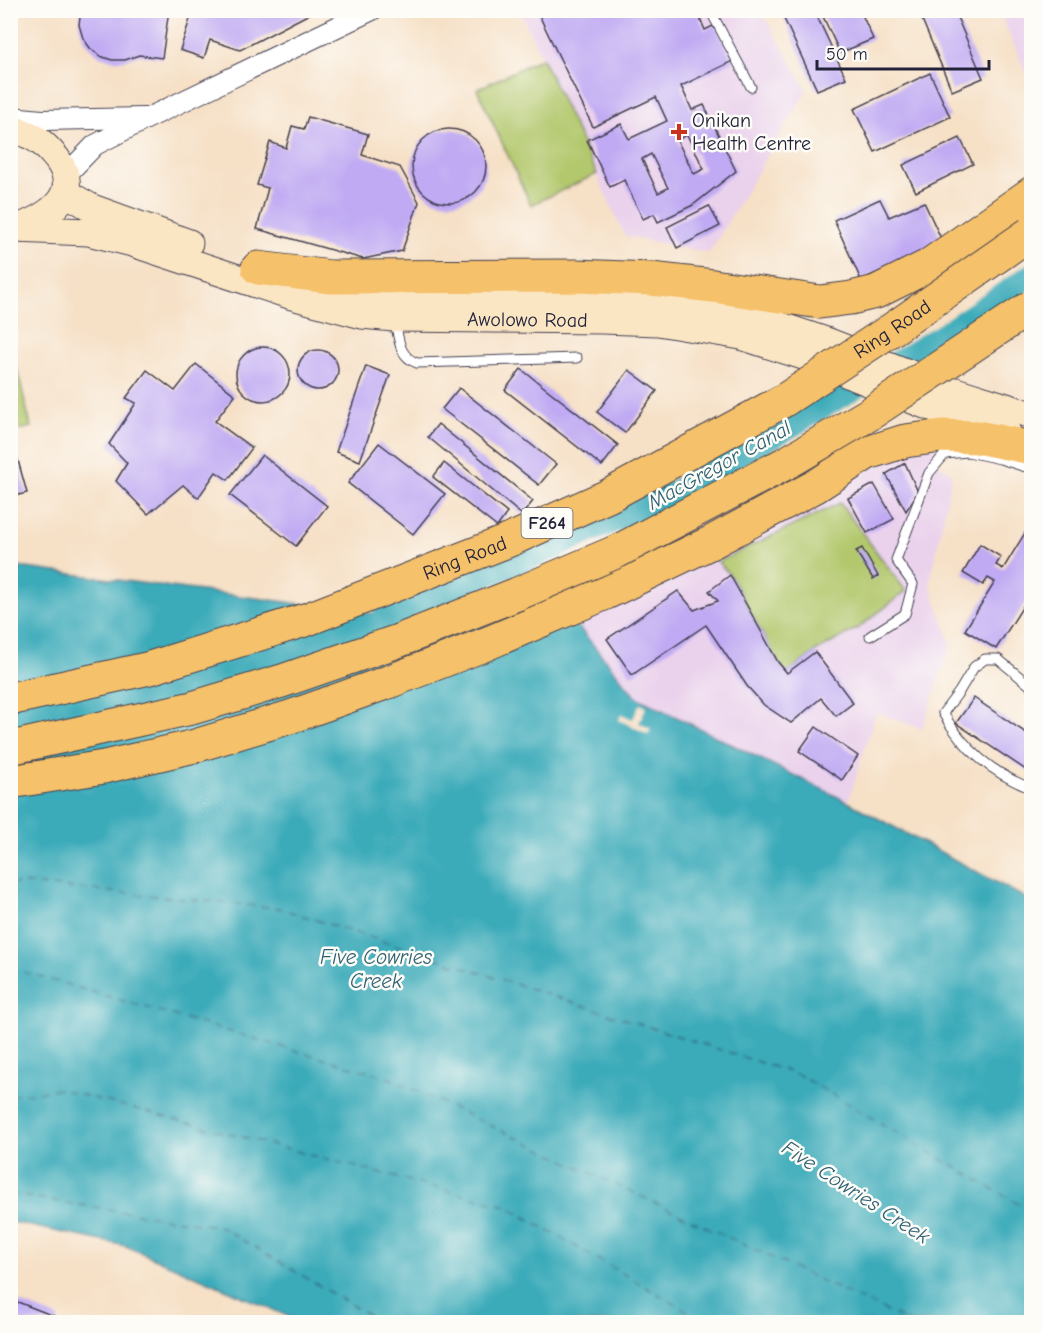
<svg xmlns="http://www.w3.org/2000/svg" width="1042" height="1333" font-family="'Comic Neue',sans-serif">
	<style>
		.built { fill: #ead1ec }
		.green { fill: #b3c86d; stroke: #6a7554; stroke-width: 1.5 }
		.water { fill: #3baab9; stroke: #2e667a; stroke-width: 1.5 }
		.pier { fill: #f6e0c6 }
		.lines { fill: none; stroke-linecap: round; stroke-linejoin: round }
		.canal { stroke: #3baab9; stroke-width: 24 }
		.ferry { stroke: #2d5f74; stroke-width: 1.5; stroke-dasharray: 8 6; stroke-linecap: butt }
		.building { fill: #c0aaf3; fill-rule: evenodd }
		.service-casing { stroke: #423e50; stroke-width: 11 }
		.minor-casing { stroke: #423e50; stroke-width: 22 }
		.secondary-casing { stroke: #423e50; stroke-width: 29 }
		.motorway-casing { stroke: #423e50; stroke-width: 35 }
		.service { stroke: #fff; stroke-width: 9 }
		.minor { stroke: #fff; stroke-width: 20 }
		.secondary { stroke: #fbe6c4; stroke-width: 27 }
		.motorway { stroke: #f5c16b; stroke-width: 33 }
		.motorway-bridge-casing { stroke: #423e50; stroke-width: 35; stroke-linecap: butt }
		.motorway-bridge { stroke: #f5c16b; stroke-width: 33 }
		.poi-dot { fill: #c8321e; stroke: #fdfcf7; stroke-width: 2 }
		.labels { text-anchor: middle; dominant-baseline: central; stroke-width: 5; stroke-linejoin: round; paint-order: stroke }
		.shield { fill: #fdfcf7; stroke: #646373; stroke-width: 1.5 }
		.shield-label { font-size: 18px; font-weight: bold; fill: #22223b }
		.poi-label { font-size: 20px; fill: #22223b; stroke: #fdfcf7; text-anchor: start }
		.street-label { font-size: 20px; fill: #22223b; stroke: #fdfcf7 }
		.water-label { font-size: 21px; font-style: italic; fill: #2d5f74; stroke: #fdfcf7 }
	</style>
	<rect width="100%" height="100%" fill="#fdfcf7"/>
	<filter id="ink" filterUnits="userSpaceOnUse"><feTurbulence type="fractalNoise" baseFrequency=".0167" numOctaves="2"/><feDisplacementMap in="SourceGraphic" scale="12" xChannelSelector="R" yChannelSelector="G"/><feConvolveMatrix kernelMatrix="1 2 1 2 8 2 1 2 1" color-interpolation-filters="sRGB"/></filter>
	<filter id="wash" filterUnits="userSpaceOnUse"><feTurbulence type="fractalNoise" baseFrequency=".008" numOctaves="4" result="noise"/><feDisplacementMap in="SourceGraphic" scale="24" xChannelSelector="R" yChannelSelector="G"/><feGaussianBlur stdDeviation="1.35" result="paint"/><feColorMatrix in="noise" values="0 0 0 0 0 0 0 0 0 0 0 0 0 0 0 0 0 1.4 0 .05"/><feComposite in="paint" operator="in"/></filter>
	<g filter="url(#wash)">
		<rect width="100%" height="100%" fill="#f6e0c6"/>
		<g class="built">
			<path d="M520,11H761L807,90L709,253L625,236Z"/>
			<path d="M999,11H1031V84Z"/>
			<path d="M943,446L937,464L952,474L930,584L951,644L922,729L876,712L848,802L636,697L576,624L586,617L911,448Z"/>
		</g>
		<g class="green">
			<path d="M542,58L597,174L531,205L477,89Z"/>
			<path d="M11,344L31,427L11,432H10Z"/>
			<path d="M840,503L906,591L858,628L815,652L787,673L778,662L730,575L718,562Z"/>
		</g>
		<path class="water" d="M11,566L385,615L548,631L576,624L636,697L848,802L1031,901V1322H301L126,1246L11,1222Z"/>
		<path class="pier" d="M640,704L646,707L639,723L651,729L648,734L619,720L621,715L633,719Z"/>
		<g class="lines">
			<path class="canal" d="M385,615L529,558L659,501L792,425L945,334L1032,275"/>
			<g class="ferry">
				<path d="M10,885L20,883L279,908L799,1075L1032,1212"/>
				<path d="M10,968L387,1077L909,1322"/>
				<path d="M10,1096L59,1089L506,1206L706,1322"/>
				<path d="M10,1194L221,1227L380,1322"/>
			</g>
		</g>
		<g id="blocks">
			<g class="building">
				<path d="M81,10H169L162,58L139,55L125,60H112L100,56L90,48L83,38L79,25Z"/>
				<path d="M193,10H317L240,50L210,40L204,58L180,50Z"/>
				<path d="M543,10H696L705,30L715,25L733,61L681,86L692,110L704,105L736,171L693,205L658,222L654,214L643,219L624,180L610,187L587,140L621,124L629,139L667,121L656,97L593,127L538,13ZM687,135L704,169L694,174L677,140ZM651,154L668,188L658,193L642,159Z"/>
				<path d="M780,10H814L846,78L817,90Z"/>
				<path d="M820,10H860L873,39L840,53Z"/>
				<path d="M918,10H954L983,78L952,91Z"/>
				<path d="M930,73L950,117L875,152L854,109Z"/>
				<path d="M308,117L368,134L362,155L400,167L419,202L402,251L363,259L257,229L268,188L257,185L270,142L286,148L292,126L304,129Z"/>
				<circle cx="449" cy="166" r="37"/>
				<path d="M960,138L973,164L916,192L903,165Z"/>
				<path d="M880,199L889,217L924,202L943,243L861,280L834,220Z"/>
				<path d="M709,206L720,226L677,248L667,227Z"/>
				<circle cx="263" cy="374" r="27"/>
				<circle cx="318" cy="370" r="20"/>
				<path d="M196,364L235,395L215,421L252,448L228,480L216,472L198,498L183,485L148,514L116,481L127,463L109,444L136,403L126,398L147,370L175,391Z"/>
				<path d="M366,366L390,375L360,461L336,452Z"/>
				<path d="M521,369L618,445L602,466L505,390Z"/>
				<path d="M629,370L657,391L625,433L597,412Z"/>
				<path d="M459,388L556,464L539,485L442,409Z"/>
				<path d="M438,424L533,501L522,515L428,437Z"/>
				<path d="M13,442L27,493L10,497V443Z"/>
				<path d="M379,443L445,494L413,534L348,483Z"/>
				<path d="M262,455L327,506L296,546L230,495Z"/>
				<path d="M444,463L507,513L497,527L433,477Z"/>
				<path d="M905,463L918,492L906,511L886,474Z"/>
				<path d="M874,484L894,519L867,533L848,498Z"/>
				<path d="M1028,528L1032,531V592L996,649L965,630L995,582L988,578L983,585L963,573L980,544L1001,557L996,565L1003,569Z"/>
				<path d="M862,548L878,576L873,579L856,551Z"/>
				<path d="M730,575L778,662L787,673L815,652L853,703L836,716L821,698L791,723L764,705L747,686L706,625L632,675L607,639L678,591L694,610L718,601L709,591Z"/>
				<path d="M974,698L1032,737V774L956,723Z"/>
				<path d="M816,727L858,756L842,780L799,751Z"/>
				<path d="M10,1299L59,1318L57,1322H10Z"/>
			</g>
		</g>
	</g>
	<g filter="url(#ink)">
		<use href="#blocks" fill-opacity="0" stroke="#423e50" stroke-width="1.5"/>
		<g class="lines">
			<g class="service-casing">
				<g id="service">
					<path d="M710,10L751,87"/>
					<path d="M395,320C399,339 398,356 417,363L577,358"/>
					<path d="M870,636L905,614L913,584L896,560L929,473L945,454L968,452L1000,459L1032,469"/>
					<path d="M1032,687L998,659H985L974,667L959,692L943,713C964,750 992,773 1032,789"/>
				</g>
			</g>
			<g class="minor-casing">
				<g id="minor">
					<path d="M10,117L42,120L145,118"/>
					<path d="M65,176L95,145L148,118L372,10"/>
				</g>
			</g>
			<g class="secondary-casing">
				<g id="secondary">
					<path d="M10,127C19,131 28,134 36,139C44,143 51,152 57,159C83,194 50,215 20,227"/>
					<path d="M66,193L92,208L189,243"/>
					<path id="s1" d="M15,229L88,232L132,243L292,296L362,315L394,318L602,320L658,322L741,336L803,356L925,405L1007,432"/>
					<path d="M341,289L395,295L501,297L589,295L638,299L709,308L772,323L829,342L952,390L1032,415"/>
				</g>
			</g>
			<g class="motorway-casing">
				<g id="motorway">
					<path d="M258,268L331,277L576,276L651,279L713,286L820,302L851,298L876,292L928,266L1032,193"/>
					<path d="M10,782L104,767L195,746L290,717L391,681L486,644L606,593L712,542L816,486L867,453L905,441L942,436L977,437L1032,448"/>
				</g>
			</g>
			<use href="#service" class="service"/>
			<use href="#minor" class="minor"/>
			<use href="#secondary" class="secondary"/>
			<use href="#motorway" class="motorway"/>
			<g class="motorway-bridge-casing">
				<g id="motorway-bridge">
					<path id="s2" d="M10,699L150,668L308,619L510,540L608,496L783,401L894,328L1032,232"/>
					<path d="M10,748L192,708L282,681L398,641L517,594L618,551L788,462L868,415L1032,306"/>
				</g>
			</g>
			<use href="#motorway-bridge" class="motorway-bridge"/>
		</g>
	</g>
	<path class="poi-dot" d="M676 123h6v6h6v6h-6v6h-6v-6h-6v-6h6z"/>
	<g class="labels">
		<rect class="shield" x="521.5" y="508" width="51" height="30" rx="4.5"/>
		<g class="shield-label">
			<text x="547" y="523">F264</text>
		</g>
		<g class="poi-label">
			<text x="692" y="120">Onikan<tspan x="692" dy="23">Health Centre</tspan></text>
		</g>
		<g class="street-label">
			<text stroke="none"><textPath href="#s1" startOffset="525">Awolowo Road</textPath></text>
			<text stroke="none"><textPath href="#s2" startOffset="963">Ring Road</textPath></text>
			<text stroke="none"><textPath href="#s2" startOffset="477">Ring Road</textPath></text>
		</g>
		<g class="water-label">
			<text transform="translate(719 465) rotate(-29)">MacGregor Canal</text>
			<text x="376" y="957">Five Cowries<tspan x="376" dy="24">Creek</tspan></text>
			<text transform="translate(856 1192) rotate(33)">Five Cowries Creek</text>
		</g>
	</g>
	<rect width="1042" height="1333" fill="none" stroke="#fdfcf7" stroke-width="36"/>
	<path d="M817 60v9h172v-9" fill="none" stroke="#22223b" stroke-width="3"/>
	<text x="826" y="60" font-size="18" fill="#22223b" stroke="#fdfcf7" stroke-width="4.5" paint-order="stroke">50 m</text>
</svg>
